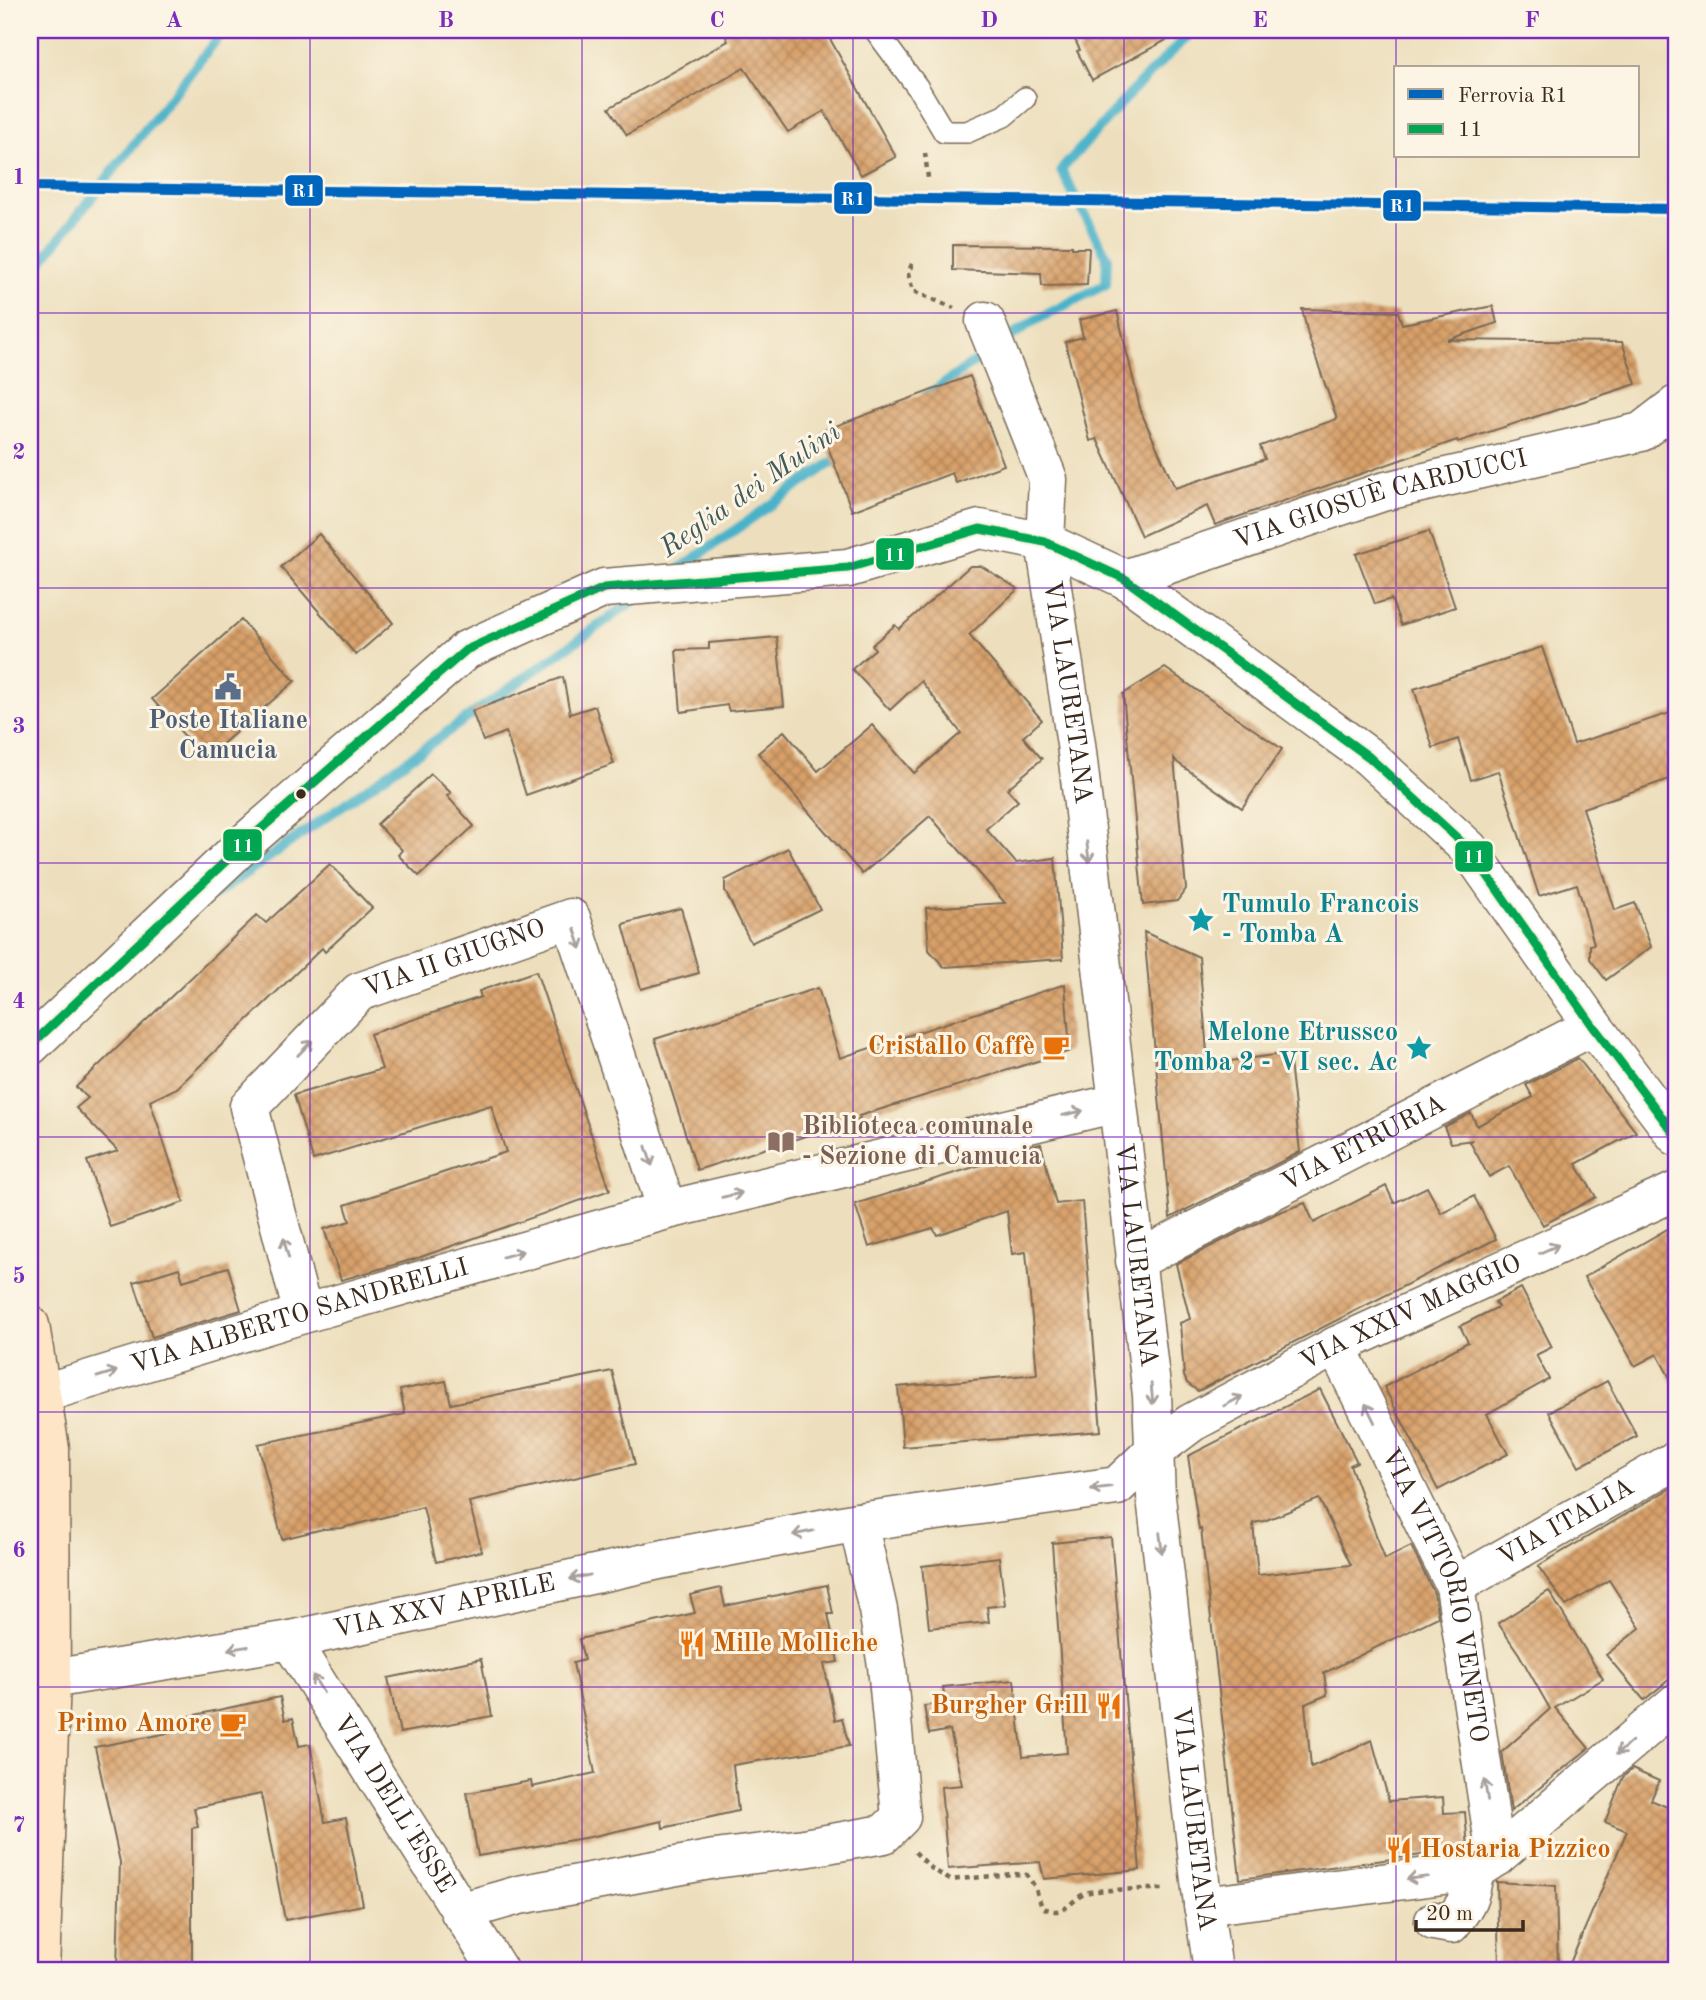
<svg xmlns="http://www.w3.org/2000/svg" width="1706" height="2000" font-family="'Old Standard TT',serif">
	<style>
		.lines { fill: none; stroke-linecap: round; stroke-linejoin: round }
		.stream { stroke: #4ab2c9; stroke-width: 10 }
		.building { fill: url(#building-cross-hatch); fill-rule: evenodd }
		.lane-casing { stroke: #796956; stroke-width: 24 }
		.street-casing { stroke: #796956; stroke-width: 41 }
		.secondary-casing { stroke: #796956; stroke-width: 41 }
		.path { stroke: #796956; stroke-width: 4.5; stroke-dasharray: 5 5; stroke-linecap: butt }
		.lane { stroke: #fff; stroke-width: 21 }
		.street { stroke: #fff; stroke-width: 38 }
		.secondary { stroke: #fde5c5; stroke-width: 38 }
		.bus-1-casing { stroke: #fcf5e5; stroke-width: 14 }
		.bus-1 { stroke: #00a651; stroke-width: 9 }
		.rail-1-casing { stroke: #fcf5e5; stroke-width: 16 }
		.rail-1 { stroke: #0065bd; stroke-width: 10 }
		.oneway { stroke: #a79f9a }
		.grid { fill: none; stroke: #7b2cbf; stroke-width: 2; stroke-opacity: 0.55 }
		.bus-dot { fill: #3b2a1e; stroke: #fcf5e5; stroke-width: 2.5 }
		.labels { text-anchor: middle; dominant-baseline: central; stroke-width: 6; stroke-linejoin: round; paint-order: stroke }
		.street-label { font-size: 26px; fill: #3b2a1e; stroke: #fcf5e5 }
		.service-label { font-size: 26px; font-weight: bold; fill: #4e5e75; stroke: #fcf5e5 }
		.culture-label { font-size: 26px; font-weight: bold; fill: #0d838f; stroke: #fcf5e5; text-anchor: start }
		.food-label { font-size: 26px; font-weight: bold; fill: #c56008; stroke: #fcf5e5; text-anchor: end }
		.education-label { font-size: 26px; font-weight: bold; fill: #785e54; stroke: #fcf5e5; text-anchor: start }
		.water-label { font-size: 28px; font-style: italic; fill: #405a5a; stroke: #fcf5e5 }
		.line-badge { stroke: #fcf5e5; stroke-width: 2.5 }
		.badge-label { font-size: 19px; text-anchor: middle; font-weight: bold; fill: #fff }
		.neatline { fill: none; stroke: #7b2cbf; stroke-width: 2.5 }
		.grid-label { font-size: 23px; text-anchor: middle; font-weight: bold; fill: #7b2cbf }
	</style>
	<defs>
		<pattern id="building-cross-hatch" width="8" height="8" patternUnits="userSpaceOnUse" patternTransform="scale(1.75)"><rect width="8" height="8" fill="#d8a069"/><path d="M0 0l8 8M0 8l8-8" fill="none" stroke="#b08356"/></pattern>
	</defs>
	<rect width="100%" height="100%" fill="#fcf5e5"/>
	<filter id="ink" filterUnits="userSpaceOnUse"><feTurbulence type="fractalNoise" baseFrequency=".0143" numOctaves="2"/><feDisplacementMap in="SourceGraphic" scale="14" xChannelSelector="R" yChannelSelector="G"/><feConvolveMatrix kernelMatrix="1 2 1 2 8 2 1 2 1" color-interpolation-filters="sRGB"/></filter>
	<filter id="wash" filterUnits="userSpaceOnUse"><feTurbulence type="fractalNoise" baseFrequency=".00686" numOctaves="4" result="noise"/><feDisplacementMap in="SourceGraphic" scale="28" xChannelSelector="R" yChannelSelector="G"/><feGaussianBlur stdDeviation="1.57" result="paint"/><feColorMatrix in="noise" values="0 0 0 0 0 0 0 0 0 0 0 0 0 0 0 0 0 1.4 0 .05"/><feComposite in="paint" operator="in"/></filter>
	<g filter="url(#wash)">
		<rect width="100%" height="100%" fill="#eddfbd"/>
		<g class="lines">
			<g class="stream">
				<path d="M30,276L224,30"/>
				<path d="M926,396L1032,322L1106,284L1107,257L1061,170L1138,85L1194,30"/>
				<path d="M679,569L844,454"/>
				<path d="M215,895L638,598"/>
			</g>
		</g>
		<g id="blocks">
			<g class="building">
				<path d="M723,30H825L896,157L861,175L824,111L788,132L744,68L627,135L609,108L728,41Z"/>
				<path d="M1070,30H1185L1092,80L1077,51L1080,50Z"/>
				<path d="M953,245L1072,246V248H1089L1087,285L1042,286L1041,273L953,270Z"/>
				<path d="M1493,306L1497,323L1447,340L1622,342L1636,384L1458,442L1457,440L1215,525L1207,506L1141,536L1097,439L1090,441L1065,342L1083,337L1079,320L1117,311L1141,412L1175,488L1265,459L1260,446L1337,419L1308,335L1302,309L1398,312L1402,324Z"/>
				<path d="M970,376L1004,465L956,483L952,473L852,511L822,431Z"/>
				<path d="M1429,531L1455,607L1401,625L1391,599L1375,604L1356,554Z"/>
				<path d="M319,534L393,623L356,655L281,567Z"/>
				<path d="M970,566H981L1018,589L969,635L1042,720L1023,737L1042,759L1007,789L1018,801L986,829L1016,863L1055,858L1063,959L944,967L929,950L926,908L1005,903L930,816L862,874L758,753L784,731L818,771L872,725L914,773L961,733L921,681L890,710L852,669L875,649L872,645L895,625L899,629Z"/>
				<path d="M241,620L295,681L205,759L152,699Z"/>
				<path d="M777,637L784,706L729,711L727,705L681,712L676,650L709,649V643Z"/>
				<path d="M1542,647L1574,744L1676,711V777L1583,808L1615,910L1635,903L1651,947L1606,980L1590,959V945L1594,944L1577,884L1539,896L1498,771L1471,780L1458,739L1433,748L1414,689Z"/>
				<path d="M1165,668L1282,749L1242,808L1178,763L1174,758L1186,889L1177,901L1143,905L1123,694Z"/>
				<path d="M563,677L570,714L595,706L614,764L526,795L506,732L483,741L472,711Z"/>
				<path d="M431,774L451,793L447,796L474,826L419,876L398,855L402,850L377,824Z"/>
				<path d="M788,848L820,909L751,943L725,891V880Z"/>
				<path d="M330,864L372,908L325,952L322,948L177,1088L150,1101L184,1202L110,1227L87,1161L118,1151L76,1108L88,1098L76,1087L257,915L266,923Z"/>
				<path d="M681,908L699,973L641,989L623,924Z"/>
				<path d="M1144,932L1199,957L1208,1064L1289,1053L1300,1152L1170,1218Z"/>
				<path d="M536,971L610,1190L418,1258L341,1280L324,1229L350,1221L345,1205L506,1152L491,1105L313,1160L294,1095L382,1069L370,1034L481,997L479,991Z"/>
				<path d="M1065,984L1070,1051L859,1116L860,1119L697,1170L655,1039L818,988L840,1058Z"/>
				<path d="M1578,1058L1636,1132L1576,1164L1596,1197L1543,1225L1509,1166L1489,1177L1470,1142L1473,1140L1451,1143L1444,1127L1471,1113L1477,1126L1533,1097L1526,1085Z"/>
				<path d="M1041,1144L1056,1204L1082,1201L1101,1431L903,1447L898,1387L1037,1374L1026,1252L1012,1254L1007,1211L937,1235L933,1228L869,1247L855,1204L997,1160L1000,1154L1006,1152Z"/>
				<path d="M1386,1186L1394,1203L1427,1187L1441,1213L1474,1196L1496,1239L1198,1391L1187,1383L1184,1376L1180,1323L1190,1319L1176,1264L1277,1213L1305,1203L1314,1223Z"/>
				<path d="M1676,1224V1389L1657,1354L1635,1366L1584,1277Z"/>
				<path d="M228,1267L241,1310L152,1337L134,1282L179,1268L183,1281Z"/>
				<path d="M1521,1288L1552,1347L1536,1355L1549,1379L1487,1414L1508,1454L1438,1490L1384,1387L1468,1342L1460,1326L1498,1307L1495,1302Z"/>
				<path d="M612,1371L635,1464L469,1502L482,1551L436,1562L423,1507L342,1528L323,1529L282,1539L258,1444L405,1414L400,1390L446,1381L451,1404Z"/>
				<path d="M1607,1381L1637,1436L1579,1467L1549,1412Z"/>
				<path d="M1320,1389L1357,1462L1350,1465L1385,1559L1411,1546L1434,1593L1438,1617L1324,1673L1327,1695L1305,1704L1311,1767L1372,1740L1389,1801L1443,1797L1444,1813L1465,1812L1468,1849L1240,1879L1201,1529L1199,1530L1188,1456ZM1319,1499L1351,1565L1258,1575L1253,1523L1264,1521Z"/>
				<path d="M1676,1485V1674L1644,1700L1606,1655L1640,1628L1609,1580L1566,1606L1538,1566Z"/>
				<path d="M1111,1537L1140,1870L1044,1879L1040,1862L948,1869L941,1787L962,1785L950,1730L929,1734L924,1706L945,1703L943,1687L1014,1680L1023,1757L1067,1753L1052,1543Z"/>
				<path d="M999,1557L1005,1605L987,1607L989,1622L929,1628L922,1566Z"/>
				<path d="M827,1585L833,1614H828L838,1662L824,1664L835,1720L842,1718L849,1746L733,1765L738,1811L663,1828L662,1821L590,1837L478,1856L467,1793L531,1781L532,1787L595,1773L573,1663L584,1660L579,1639L695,1613L690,1595L721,1588L725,1606Z"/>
				<path d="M1549,1591L1603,1679L1555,1708L1589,1748L1511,1811L1502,1752L1550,1709L1519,1654L1498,1623Z"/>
				<path d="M481,1659L492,1716L400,1733L388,1678Z"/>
				<path d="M280,1697L285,1720L293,1718L299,1746L310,1744L325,1822L346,1818L363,1905L285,1920L261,1794L194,1808L198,1827L192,1828V1970H117L120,1862L95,1747L179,1731L176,1719Z"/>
				<path d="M1632,1769L1659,1781L1651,1800L1676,1811V1970H1567L1627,1831L1605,1822L1623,1777Z"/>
				<path d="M1497,1882L1556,1886L1558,1970H1499Z"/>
			</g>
		</g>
	</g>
	<g filter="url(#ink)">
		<use href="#blocks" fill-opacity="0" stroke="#796956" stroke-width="2"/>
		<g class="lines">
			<g class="lane-casing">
				<path id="lane" d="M875,30L918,88L944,132H967L1004,116L1025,98"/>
			</g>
			<g class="street-casing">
				<g id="street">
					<path id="s1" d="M985,321L1048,479L1045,542L1076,744L1152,1395L1156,1497L1201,1889L1213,1970"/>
					<path id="s2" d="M1125,579L1382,492L1641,432L1676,405"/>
					<path d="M30,1046L247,841L466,650L604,588L848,568L980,529L1045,542L1125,579L1369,757L1469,849L1593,1026L1676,1136"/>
					<path id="s3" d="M1135,1261L1593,1026"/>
					<path id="s4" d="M303,1314L249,1107L359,992L571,918L667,1210"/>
					<path id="s5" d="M1336,1346L1455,1586L1496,1857"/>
					<path id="s6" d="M41,1394L303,1314L667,1210L1117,1103"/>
					<path id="s7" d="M1455,1586L1676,1460"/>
					<path id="s8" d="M290,1640L498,1970"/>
					<path id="s9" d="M30,1685L51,1679L290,1640L664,1559L858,1522L1117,1486L1155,1450L1191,1423L1336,1346L1676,1191"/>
					<path d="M1203,1906L1474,1871L1496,1857L1676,1703"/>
					<path d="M460,1912L519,1895L715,1859L804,1848L884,1834L901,1817L887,1666L878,1610L858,1522"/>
					<path d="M1434,1921L1451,1924C1467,1904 1471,1896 1474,1871"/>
				</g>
			</g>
			<g class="secondary-casing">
				<path id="secondary" d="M30,1325L50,1449L51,1679L40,1970"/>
			</g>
			<g class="path">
				<path d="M925,153L928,178"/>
				<path d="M912,264L908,273L913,291L954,308"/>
				<path d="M915,1852L931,1868L950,1880L1013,1874L1027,1875L1035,1887L1042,1907C1066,1919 1068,1901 1086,1893C1096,1889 1151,1889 1165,1889"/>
			</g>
			<use href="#lane" class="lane"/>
			<use href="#street" class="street"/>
			<use href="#secondary" class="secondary"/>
			<g class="bus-1-casing">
				<path id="bus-1" d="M30,1046L247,841L466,650L604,588L848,568L980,529L1045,542L1125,579L1369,757L1469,849L1593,1026L1676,1136"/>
			</g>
			<use href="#bus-1" class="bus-1"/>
			<g class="rail-1-casing">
				<path id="rail-1" d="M30,187L1676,209"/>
			</g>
			<use href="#rail-1" class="rail-1"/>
		</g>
		<defs><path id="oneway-shaft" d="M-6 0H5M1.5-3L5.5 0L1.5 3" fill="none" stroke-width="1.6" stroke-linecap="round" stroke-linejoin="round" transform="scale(1.75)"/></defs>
		<g class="oneway">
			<use href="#oneway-shaft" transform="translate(1088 852) rotate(83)"/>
			<use href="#oneway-shaft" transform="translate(578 939) rotate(72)"/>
			<use href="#oneway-shaft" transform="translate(305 1048) rotate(-46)"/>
			<use href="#oneway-shaft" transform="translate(1073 1113) rotate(-13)"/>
			<use href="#oneway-shaft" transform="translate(649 1156) rotate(72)"/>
			<use href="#oneway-shaft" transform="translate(732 1195) rotate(-13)"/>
			<use href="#oneway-shaft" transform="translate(286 1248) rotate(-105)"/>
			<use href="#oneway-shaft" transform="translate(1549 1249) rotate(-24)"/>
			<use href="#oneway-shaft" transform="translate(513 1254) rotate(-16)"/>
			<use href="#oneway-shaft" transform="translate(107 1374) rotate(-17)"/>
			<use href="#oneway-shaft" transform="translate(1152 1394) rotate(85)"/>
			<use href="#oneway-shaft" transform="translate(1233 1401) rotate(-28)"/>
			<use href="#oneway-shaft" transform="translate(1370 1413) rotate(-116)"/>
			<use href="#oneway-shaft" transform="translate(1101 1488) rotate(172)"/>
			<use href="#oneway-shaft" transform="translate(803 1533) rotate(169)"/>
			<use href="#oneway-shaft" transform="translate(1161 1543) rotate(83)"/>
			<use href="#oneway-shaft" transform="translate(580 1577) rotate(168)"/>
			<use href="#oneway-shaft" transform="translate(238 1648) rotate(171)"/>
			<use href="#oneway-shaft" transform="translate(318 1684) rotate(-122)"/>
			<use href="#oneway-shaft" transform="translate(1624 1748) rotate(139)"/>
			<use href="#oneway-shaft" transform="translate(1486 1790) rotate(-99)"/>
			<use href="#oneway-shaft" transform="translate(1417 1878) rotate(173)"/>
		</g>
	</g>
	<path class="grid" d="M310,30V1970M582,30V1970M853,30V1970M1124,30V1970M1396,30V1970M30,313H1676M30,588H1676M30,863H1676M30,1137H1676M30,1412H1676M30,1687H1676"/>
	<defs>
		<g id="civic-bare" transform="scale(2.1)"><path d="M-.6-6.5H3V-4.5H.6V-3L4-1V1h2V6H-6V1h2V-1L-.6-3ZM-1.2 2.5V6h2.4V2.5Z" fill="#5c6f8a" stroke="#fcf5e5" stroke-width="2.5" paint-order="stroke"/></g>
		<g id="sight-bare" transform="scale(2.1)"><path d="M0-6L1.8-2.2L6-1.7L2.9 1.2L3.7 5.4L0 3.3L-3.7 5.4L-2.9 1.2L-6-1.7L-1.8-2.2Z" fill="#0f9aa8" stroke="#fcf5e5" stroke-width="2.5" paint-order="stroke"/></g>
		<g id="cafe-bare" transform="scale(2.1)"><path d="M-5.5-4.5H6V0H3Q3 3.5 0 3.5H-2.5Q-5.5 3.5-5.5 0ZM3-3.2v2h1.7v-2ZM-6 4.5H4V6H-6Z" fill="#e8710a" stroke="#fcf5e5" stroke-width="2.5" paint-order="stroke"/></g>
		<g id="library-bare" transform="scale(2.1)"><path d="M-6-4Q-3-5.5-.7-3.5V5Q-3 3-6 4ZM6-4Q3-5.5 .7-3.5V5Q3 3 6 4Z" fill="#8d6e63" stroke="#fcf5e5" stroke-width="2.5" paint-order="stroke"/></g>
		<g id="restaurant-bare" transform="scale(2.1)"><path d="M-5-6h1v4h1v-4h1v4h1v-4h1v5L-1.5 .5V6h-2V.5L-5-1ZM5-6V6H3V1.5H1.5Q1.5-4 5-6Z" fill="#e8710a" stroke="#fcf5e5" stroke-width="2.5" paint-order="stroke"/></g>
	</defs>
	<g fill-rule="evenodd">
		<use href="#civic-bare" x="228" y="687"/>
		<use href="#sight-bare" x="1201" y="920"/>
		<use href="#cafe-bare" x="1056" y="1047"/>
		<use href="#sight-bare" x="1419" y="1048"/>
		<use href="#library-bare" x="781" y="1142"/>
		<use href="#restaurant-bare" x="692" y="1644"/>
		<use href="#restaurant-bare" x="1109" y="1706"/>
		<use href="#cafe-bare" x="233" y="1724"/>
		<use href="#restaurant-bare" x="1399" y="1850"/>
	</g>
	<circle class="bus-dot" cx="301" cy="794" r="6"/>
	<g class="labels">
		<g class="street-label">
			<text stroke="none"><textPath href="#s2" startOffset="268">VIA GIOSUÈ CARDUCCI</textPath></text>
			<text stroke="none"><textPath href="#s1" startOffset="385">VIA LAURETANA</textPath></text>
			<text stroke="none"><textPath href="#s4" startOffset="474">VIA II GIUGNO</textPath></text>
			<text stroke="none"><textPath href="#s3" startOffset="257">VIA ETRURIA</textPath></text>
			<text stroke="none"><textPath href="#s1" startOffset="952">VIA LAURETANA</textPath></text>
			<text stroke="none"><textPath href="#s9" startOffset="1449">VIA XXIV MAGGIO</textPath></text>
			<text stroke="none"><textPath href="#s6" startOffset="270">VIA ALBERTO SANDRELLI</textPath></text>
			<text stroke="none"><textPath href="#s7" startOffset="128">VIA ITALIA</textPath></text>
			<text stroke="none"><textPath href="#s5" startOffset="271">VIA VITTORIO VENETO</textPath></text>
			<text stroke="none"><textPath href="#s9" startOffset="422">VIA XXV APRILE</textPath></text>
			<text stroke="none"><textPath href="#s8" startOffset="194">VIA DELL'ESSE</textPath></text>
			<text stroke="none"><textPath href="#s1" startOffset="1519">VIA LAURETANA</textPath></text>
		</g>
		<g class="service-label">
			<text x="228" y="721">Poste Italiane<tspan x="228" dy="30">Camucia</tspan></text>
		</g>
		<g class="culture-label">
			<text x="1222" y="905">Tumulo Francois<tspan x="1222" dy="30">- Tomba A</tspan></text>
			<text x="1398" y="1033" text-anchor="end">Melone Etrussco<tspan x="1398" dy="30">Tomba 2 - VI sec. Ac</tspan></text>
		</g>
		<g class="food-label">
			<text x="1035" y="1047">Cristallo Caffè</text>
			<text x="713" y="1644" text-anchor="start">Mille Molliche</text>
			<text x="1088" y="1706">Burgher Grill</text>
			<text x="212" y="1724">Primo Amore</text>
			<text x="1420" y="1850" text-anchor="start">Hostaria Pizzico</text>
		</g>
		<g class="education-label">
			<text x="802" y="1127">Biblioteca comunale<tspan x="802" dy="30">- Sezione di Camucia</tspan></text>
		</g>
		<g class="water-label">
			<text transform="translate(751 491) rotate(-35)">Reglia dei Mulini</text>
		</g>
	</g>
	<g class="line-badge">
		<rect x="284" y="174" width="40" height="33" rx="7" fill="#0065bd"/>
		<rect x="833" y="181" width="40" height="34" rx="7" fill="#0065bd"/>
		<rect x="1382" y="189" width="40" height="33" rx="7" fill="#0065bd"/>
		<rect x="875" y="537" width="40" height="34" rx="7" fill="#00a651"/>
		<rect x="222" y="828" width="41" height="34" rx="7" fill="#00a651"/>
		<rect x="1454" y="840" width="40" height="33" rx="7" fill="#00a651"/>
	</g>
	<g class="badge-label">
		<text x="304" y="197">R1</text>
		<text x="853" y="205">R1</text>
		<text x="1402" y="212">R1</text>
		<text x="895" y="561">11</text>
		<text x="243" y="852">11</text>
		<text x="1474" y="863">11</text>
	</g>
	<rect width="1706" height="2000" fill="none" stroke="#fcf5e5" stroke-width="77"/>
	<rect x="1394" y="66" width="245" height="91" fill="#fcf5e5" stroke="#afa495" stroke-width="2"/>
	<rect x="1408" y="89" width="35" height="10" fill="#0065bd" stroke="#afa495" stroke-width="2"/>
	<text x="1458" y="102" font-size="21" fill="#3b2a1e">Ferrovia R1</text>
	<rect x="1408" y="124" width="35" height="10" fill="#00a651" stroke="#afa495" stroke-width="2"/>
	<text x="1458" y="136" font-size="21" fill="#3b2a1e">11</text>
	<path d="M1416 1920v10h107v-10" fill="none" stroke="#3b2a1e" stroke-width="3.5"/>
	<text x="1426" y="1920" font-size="21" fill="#3b2a1e" stroke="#fcf5e5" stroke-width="5" paint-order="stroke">20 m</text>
	<rect x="38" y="38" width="1630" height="1924" class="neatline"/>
	<g class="grid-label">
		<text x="174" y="27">A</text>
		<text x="446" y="27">B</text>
		<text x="717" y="27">C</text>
		<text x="989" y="27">D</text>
		<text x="1260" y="27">E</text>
		<text x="1532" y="27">F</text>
		<text x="19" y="184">1</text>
		<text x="19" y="459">2</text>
		<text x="19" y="733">3</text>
		<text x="19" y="1008">4</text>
		<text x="19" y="1283">5</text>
		<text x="19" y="1557">6</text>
		<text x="19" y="1832">7</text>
	</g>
</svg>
